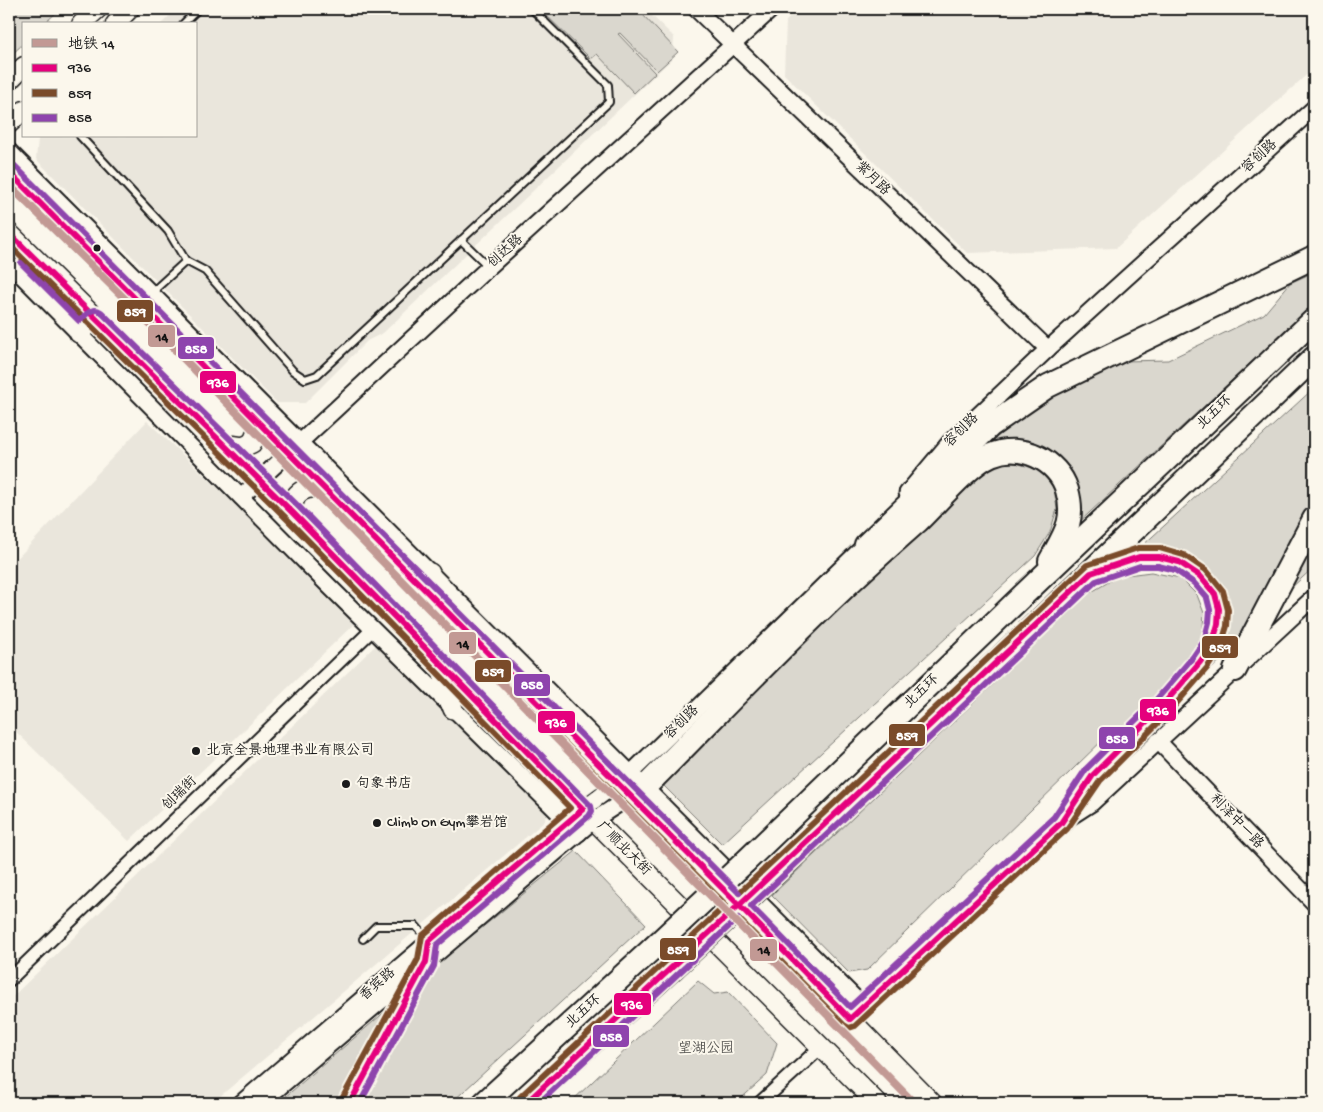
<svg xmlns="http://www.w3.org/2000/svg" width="1323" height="1112" font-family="'Gochi Hand','LXGW WenKai TC',sans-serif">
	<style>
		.built { fill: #eae6dc }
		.green { fill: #dad7ce; stroke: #7b7a75 }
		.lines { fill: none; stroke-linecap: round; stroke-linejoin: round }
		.service-casing { stroke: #1c1c1c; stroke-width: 10 }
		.minor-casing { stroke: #1c1c1c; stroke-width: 16 }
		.tertiary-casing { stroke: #1c1c1c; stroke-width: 19 }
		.secondary-casing { stroke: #1c1c1c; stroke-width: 21 }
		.primary-casing { stroke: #1c1c1c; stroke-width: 22 }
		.motorway-casing { stroke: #1c1c1c; stroke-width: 26 }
		.service { stroke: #fbf7ec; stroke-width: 6 }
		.minor { stroke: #fbf7ec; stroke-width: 12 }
		.tertiary { stroke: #fbf7ec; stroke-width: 15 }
		.secondary { stroke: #fbf7ec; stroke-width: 18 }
		.primary { stroke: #fbf7ec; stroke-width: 19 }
		.motorway { stroke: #fbf7ec; stroke-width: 22 }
		.motorway-bridge-casing { stroke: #1c1c1c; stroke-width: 26; stroke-linecap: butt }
		.motorway-bridge { stroke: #fbf7ec; stroke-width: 22 }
		.bus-1-casing { stroke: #fbf7ec; stroke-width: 10 }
		.bus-2-casing { stroke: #fbf7ec; stroke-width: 10 }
		.bus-3-casing { stroke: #fbf7ec; stroke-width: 10 }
		.bus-1 { stroke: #e5007d; stroke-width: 6 }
		.bus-2 { stroke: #7a4b2a; stroke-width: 6 }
		.bus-3 { stroke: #8e44ad; stroke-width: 6 }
		.metro-1-casing { stroke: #fbf7ec; stroke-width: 11 }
		.metro-1 { stroke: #c29994; stroke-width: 8 }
		.bus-dot { fill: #1c1c1c; stroke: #fbf7ec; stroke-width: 2 }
		.labels { text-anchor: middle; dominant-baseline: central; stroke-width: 4; stroke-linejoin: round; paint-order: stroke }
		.street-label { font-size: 14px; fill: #1c1c1c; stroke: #fbf7ec }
		.poi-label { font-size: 14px; fill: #1c1c1c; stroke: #fbf7ec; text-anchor: start }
		.park-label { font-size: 14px; fill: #555451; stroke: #fbf7ec }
		.line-badge { stroke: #fbf7ec; stroke-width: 2 }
		.badge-label { font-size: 14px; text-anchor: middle; font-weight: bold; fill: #fff }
		.pale-badge-label { font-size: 14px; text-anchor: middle; font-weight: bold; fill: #111 }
	</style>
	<rect width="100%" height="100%" fill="#fbf7ec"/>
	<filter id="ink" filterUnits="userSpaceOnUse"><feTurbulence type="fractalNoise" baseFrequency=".02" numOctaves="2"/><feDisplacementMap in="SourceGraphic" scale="10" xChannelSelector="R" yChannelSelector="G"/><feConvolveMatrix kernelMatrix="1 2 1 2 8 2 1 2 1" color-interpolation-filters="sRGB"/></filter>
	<g filter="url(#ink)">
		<g class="built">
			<path d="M177,9H540L591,59L645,9L674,37L673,58L383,333L367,341L305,403H277L36,159L38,139L41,136H196V24H161Z"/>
			<path d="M799,9H1314V68L1116,248L967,253L784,74L786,21Z"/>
			<path d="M147,421L358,620L129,841L9,725V567Z"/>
			<path d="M378,643L546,811L545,821L212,1103H9V1000Z"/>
		</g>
		<g class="green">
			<path d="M9,9H60L44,24H24V43L9,57Z"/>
			<path d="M540,9H644L641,13L678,52L657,71L620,33L618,34L655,73L634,93L597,54L591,59Z"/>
			<path d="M1314,272V304L1075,526L1070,477L984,447L1031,411L1065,389L1124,361L1168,360L1264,314L1290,283Z"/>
			<path d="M1314,388V498L1244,635L1205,676L1229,630L1228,600L1214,578L1200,561L1171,548H1140Z"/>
			<path d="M1016,463L1039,470L1054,488L1057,509L1050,532L1035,556L722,844L661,783L970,479L996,464Z"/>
			<path d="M1314,543V567L1290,589Z"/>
			<path d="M1151,572L1180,578L1197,595L1204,613L1202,643L1180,676L1120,735L1113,730L867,970L849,973L772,895L1088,594L1119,576Z"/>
			<path d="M576,851L646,924L451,1103H358L436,965Z"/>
			<path d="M698,981L714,994L728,992L777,1043L767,1075L736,1103H570Z"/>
			<path d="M387,1010L336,1103H278Z"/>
		</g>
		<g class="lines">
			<g class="service-casing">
				<g id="service">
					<path d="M183,24L198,9"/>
					<path d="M80,136L168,231L186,261L205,271L293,371L305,379L317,375L609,102L608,85L532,9"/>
					<path d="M461,240L488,266"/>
					<path d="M150,294L186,261"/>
					<path d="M363,939L376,926H416L429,941"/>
				</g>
			</g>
			<g class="minor-casing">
				<g id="minor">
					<path d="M9,980L373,629"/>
					<path d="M760,1103L821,1047"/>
				</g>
			</g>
			<g class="tertiary-casing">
				<g id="tertiary">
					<path d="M696,9L1048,349"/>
					<path d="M9,151L864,1007"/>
					<path d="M9,263L328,585L579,833"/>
					<path d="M907,493L949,443L1048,349L1314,108"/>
					<path d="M241,497L489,267L772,9"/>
					<path d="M1158,741L1314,903"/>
					<path d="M857,1013L1061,823L1092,803L1314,597"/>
					<path d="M241,1103L583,809L630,774L871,539"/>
					<path d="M261,1103L594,820L639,791"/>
				</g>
			</g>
			<g class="secondary-casing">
				<g id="secondary">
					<path d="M81,24L98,9"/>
					<path d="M115,24L130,9"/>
					<path d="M9,81L24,66"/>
					<path d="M9,124L24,110"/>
				</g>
			</g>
			<g class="primary-casing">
				<g id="primary">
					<path d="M9,172L631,796L932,1103"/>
					<path d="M9,233L293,513L583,809L877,1103"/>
					<path d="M79,333L95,318"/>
					<path d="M223,444L243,447L252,443L258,428L253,418"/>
					<path d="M293,513C291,491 306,485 325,489"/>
					<path d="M430,573L439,602"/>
					<path d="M441,667L453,709"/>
				</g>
			</g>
			<g class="motorway-casing">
				<g id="motorway">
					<path d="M866,545L990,426L1048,386L1314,257"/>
					<path d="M1235,670L1314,519"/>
					<path d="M644,788C710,722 774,654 842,590C867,566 892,544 918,521C937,503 968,465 991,455C1021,442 1058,460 1067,490C1076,521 1064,535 1050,561"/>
					<path d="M1061,823L1093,775L1162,706L1200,662L1212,645L1218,624L1219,609L1215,594L1200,576L1179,562L1159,557H1139L1096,571"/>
					<path d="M745,862L1040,579L1314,320"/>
					<path d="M767,881L1314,358"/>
					<path d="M350,1103L426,962"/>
					<path d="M484,1103L653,948"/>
					<path d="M526,1103L672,969"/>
				</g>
			</g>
			<use href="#service" class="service"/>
			<use href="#minor" class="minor"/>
			<use href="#tertiary" class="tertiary"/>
			<use href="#secondary" class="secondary"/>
			<use href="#primary" class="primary"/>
			<use href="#motorway" class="motorway"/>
			<g class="motorway-bridge-casing">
				<g id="motorway-bridge">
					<path d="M653,948L745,862"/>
					<path d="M672,969L767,881"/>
				</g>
			</g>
			<use href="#motorway-bridge" class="motorway-bridge"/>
			<g class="bus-1-casing">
				<g id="bus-1">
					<path d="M9,172L739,905"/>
					<path d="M9,233L293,513L583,809L429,941L426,962L350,1103"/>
					<path d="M1139,557H1159L1179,562L1200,576L1215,594L1219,609L1218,624L1212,645L1200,662L1162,706L1093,775L1061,823L850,1019L739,905L1091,573Z"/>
					<path d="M526,1103L739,905"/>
				</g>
			</g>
			<g class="bus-2-casing">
				<g id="bus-2">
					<path d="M9,184L726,905L520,1097"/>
					<path d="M9,245L287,519L570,808L422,936L418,959L342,1099"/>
					<path d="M738,918L844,1025L849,1028L855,1026L1067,829L1100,781L1169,712L1207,668L1220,649L1227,626L1228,610L1223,591L1206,570L1184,555L1160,548H1138L1087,565L739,893"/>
				</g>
			</g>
			<g class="bus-3-casing">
				<g id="bus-3">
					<path d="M15,166L739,893"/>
					<path d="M21,263L79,321C86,315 92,306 101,312L299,507L591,806L592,811L589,816L437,945L434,966L360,1103"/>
					<path d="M1140,566H1158L1175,570L1194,583L1207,598L1210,610L1209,622L1204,641L1193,657L1156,700L1086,769L1054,817L850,1007L751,906L1096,581Z"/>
					<path d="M539,1103L738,918"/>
				</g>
			</g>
			<use href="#bus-1" class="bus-1"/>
			<use href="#bus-2" class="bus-2"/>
			<use href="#bus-3" class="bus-3"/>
			<g class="metro-1-casing">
				<path id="metro-1" d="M9,185L126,300L914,1103"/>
			</g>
			<use href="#metro-1" class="metro-1"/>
		</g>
	</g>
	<g class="bus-dot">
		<circle cx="97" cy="248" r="4.5"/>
		<circle cx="196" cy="751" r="5"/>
		<circle cx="346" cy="784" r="5"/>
		<circle cx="377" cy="823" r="5"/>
	</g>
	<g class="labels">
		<g class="street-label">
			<text transform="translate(1260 157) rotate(-42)">容创路</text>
			<text transform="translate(872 179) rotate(44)">紫月路</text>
			<text transform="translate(506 252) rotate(-42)">创达路</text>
			<text transform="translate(1215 413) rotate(-43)">北五环</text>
			<text transform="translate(962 431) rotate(-45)">容创路</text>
			<text transform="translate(922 692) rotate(-44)">北五环</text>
			<text transform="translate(682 723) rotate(-44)">容创路</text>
			<text transform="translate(180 794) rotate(-44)">创瑞街</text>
			<text transform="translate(1236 822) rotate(46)">利泽中一路</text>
			<text transform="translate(623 849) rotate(45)">广顺北大街</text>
			<text transform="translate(378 985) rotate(-41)">香宾路</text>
			<text transform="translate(584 1012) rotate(-42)">北五环</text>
		</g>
		<g class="poi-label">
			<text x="206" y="751">北京全景地理书业有限公司</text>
			<text x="356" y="784">句象书店</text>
			<text x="387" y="823">Climb On Gym攀岩馆</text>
		</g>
		<g class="park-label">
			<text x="706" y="1049">望湖公园</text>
		</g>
	</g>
	<g class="line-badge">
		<rect x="116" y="299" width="38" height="24" rx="5" fill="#7a4b2a"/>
		<rect x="147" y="324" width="29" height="24" rx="5" fill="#c29994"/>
		<rect x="177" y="336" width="38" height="24" rx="5" fill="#8e44ad"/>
		<rect x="199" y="370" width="38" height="24" rx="5" fill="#e5007d"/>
		<rect x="448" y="631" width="29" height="24" rx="5" fill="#c29994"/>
		<rect x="1201" y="635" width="38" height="24" rx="5" fill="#7a4b2a"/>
		<rect x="474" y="659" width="38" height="24" rx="5" fill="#7a4b2a"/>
		<rect x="513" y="673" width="38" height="24" rx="5" fill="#8e44ad"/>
		<rect x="1139" y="698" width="38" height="24" rx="5" fill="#e5007d"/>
		<rect x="537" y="710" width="39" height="24" rx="5" fill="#e5007d"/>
		<rect x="888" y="723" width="38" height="24" rx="5" fill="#7a4b2a"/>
		<rect x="1098" y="726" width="38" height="24" rx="5" fill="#8e44ad"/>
		<rect x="659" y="937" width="38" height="24" rx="5" fill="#7a4b2a"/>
		<rect x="749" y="938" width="29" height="24" rx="5" fill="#c29994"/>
		<rect x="613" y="992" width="39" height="24" rx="5" fill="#e5007d"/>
		<rect x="592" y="1024" width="38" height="24" rx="5" fill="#8e44ad"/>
	</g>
	<g class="badge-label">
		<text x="135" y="316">859</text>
		<text x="196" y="353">858</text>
		<text x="218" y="387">936</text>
		<text x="1220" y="652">859</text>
		<text x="493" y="676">859</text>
		<text x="532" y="689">858</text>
		<text x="1158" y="715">936</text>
		<text x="556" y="727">936</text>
		<text x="907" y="740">859</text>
		<text x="1117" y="743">858</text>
		<text x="678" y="954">859</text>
		<text x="632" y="1009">936</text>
		<text x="611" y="1041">858</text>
	</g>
	<g class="pale-badge-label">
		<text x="162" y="341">14</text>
		<text x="463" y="648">14</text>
		<text x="764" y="954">14</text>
	</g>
	<rect width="1323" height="1112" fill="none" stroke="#fbf7ec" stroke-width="30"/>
	<rect x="15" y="15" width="1293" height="1082" fill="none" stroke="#1c1c1c" stroke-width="2" filter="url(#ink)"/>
	<rect x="22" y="22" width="175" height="115" fill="#fbf7ec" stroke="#a29f99"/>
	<rect x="32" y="39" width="25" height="8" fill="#c29994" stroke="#a29f99"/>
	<text x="68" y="48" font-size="15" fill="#1c1c1c">地铁 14</text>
	<rect x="32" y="64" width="25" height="8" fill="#e5007d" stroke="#a29f99"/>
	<text x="68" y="72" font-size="15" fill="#1c1c1c">936</text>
	<rect x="32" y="89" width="25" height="8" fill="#7a4b2a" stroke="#a29f99"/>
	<text x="68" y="98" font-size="15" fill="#1c1c1c">859</text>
	<rect x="32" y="114" width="25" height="8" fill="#8e44ad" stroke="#a29f99"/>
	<text x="68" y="122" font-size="15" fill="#1c1c1c">858</text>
</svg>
